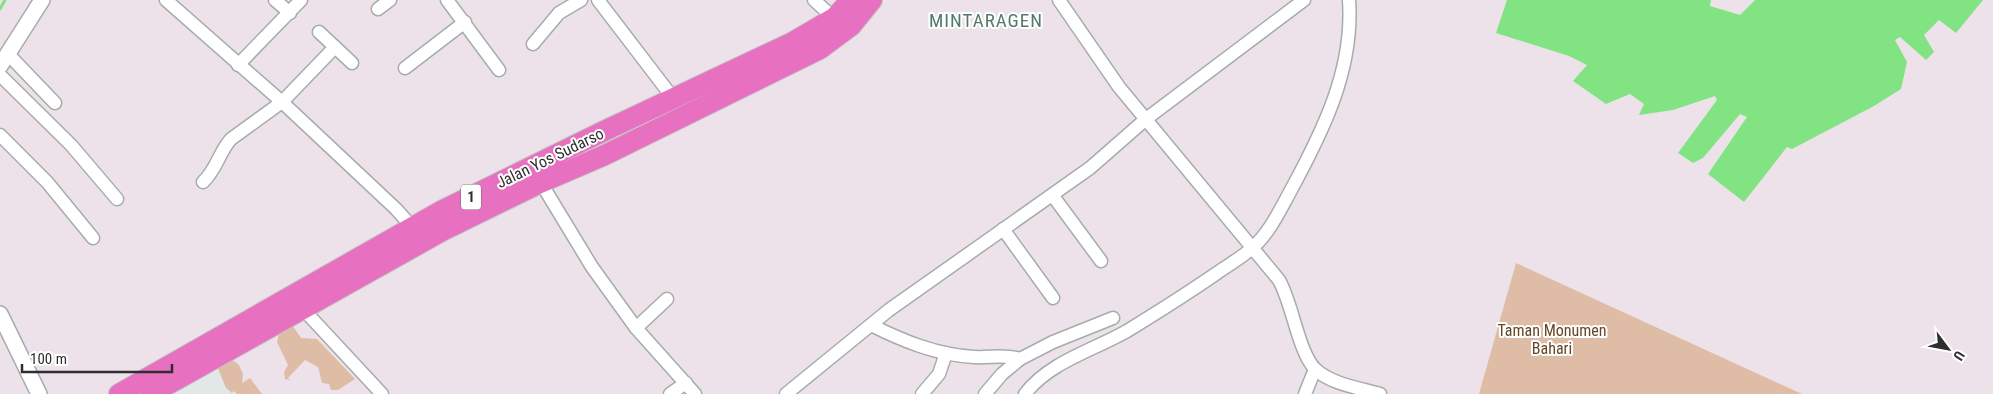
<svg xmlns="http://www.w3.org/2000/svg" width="1993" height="394" font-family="'Roboto Condensed',sans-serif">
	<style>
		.industrial { fill: #e2e7e7 }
		.green { fill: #debca5 }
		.water { fill: #82e383 }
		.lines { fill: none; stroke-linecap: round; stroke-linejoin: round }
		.stream { stroke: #82e383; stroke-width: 3 }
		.minor-casing { stroke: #a5adaa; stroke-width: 15 }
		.tertiary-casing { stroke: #a5adaa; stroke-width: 18 }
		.trunk-casing { stroke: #c4c4c4; stroke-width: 22 }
		.minor { stroke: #fff; stroke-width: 12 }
		.tertiary { stroke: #fff; stroke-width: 15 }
		.trunk { stroke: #e870c0; stroke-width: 20 }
		.labels { text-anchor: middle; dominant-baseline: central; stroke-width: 4; stroke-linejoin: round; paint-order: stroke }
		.shield { fill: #fff; stroke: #6d6d6d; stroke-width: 1 }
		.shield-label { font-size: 15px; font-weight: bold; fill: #2e2e2e }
		.street-label { font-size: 16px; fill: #2e2e2e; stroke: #fff }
		.park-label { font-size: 16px; fill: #654724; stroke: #fff }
		.quarter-label { font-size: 19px; letter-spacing: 1px; fill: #527b69; stroke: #fff }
	</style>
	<rect width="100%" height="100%" fill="#ede2ea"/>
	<path class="industrial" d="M214,359L237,394H150Z"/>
	<g class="green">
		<path d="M1516,263L1802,394H1479Z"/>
		<path d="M290,322L301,338L317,339L355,379L338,390H331L329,384L322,383L318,367L305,360L288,378L290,380L285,379L284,372L288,365L277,342L281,325Z"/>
		<path d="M224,353L239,365L243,374L242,383L250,378L262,394H237L234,391L232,393L226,388L214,359Z"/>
	</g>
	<path class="water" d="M1507,0H1711L1710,6L1740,15L1755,0H1983L1956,33L1939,20L1924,35L1934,52L1926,60L1900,37L1895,40L1907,62L1901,89L1874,106L1792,149L1787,147L1744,202L1708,174L1747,117L1740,114L1703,158L1693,163L1678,153L1717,100L1715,96L1673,110L1639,115L1644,104L1630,94L1606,104L1573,81L1587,65L1569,56L1496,33Z"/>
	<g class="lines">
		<path class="stream" d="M0,9L5,0"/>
		<g class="minor-casing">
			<g id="minor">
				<path d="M166,0L282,102L396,209L414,229"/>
				<path d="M275,0L290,13"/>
				<path d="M447,0L499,70"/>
				<path d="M598,0L673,98"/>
				<path d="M814,0L838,22"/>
				<path d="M1059,0L1119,87L1279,280C1293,305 1298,351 1315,369C1331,384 1359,388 1380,394"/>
				<path d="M378,9L390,0"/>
				<path d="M319,32L352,63"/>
				<path d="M533,44L559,13L581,0"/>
				<path d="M7,53L55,103"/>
				<path d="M238,65L301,0"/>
				<path d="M405,68L465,22"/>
				<path d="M0,75L71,145L117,199"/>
				<path d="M0,135L47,182L93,238"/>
				<path d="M538,178L592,267L636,328L695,394"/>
				<path d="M203,182C217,169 219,152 231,139L282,102L335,47"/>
				<path d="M1053,196L1101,261"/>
				<path d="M1003,229L1053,298"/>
				<path d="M303,309L382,394"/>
				<path d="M871,325C903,341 937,355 974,357C990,358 1005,354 1020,359L1002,374L985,394"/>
				<path d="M636,328L667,299"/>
				<path d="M1020,359L1053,342L1113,318"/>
				<path d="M670,394L686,383"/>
				<path d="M786,394L889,310L1090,168L1146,119L1304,0"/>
				<path d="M922,394L939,374L946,353"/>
				<path d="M1025,394C1049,362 1094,350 1127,331C1158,312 1188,293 1217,273C1228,265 1241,258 1251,249C1269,234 1280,210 1291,190C1323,131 1354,69 1349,0"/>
				<path d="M1305,394L1315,369"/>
			</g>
		</g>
		<g class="tertiary-casing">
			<g id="tertiary">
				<path d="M0,66L42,0"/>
				<path d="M0,314L39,394"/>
			</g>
		</g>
		<g class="trunk-casing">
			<g id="trunk">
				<path d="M119,394L441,211L602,132L793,42L834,18L851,0"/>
				<path d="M151,394L444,230L540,183L605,155L820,49L851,26L872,0"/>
			</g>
		</g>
		<use href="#minor" class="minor"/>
		<use href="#tertiary" class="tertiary"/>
		<use href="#trunk" class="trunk"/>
	</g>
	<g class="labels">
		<rect class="shield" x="461" y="184.5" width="20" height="25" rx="4"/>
		<g class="shield-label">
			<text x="471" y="197">1</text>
		</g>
		<g class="street-label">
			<text transform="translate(550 158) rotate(-26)">Jalan Yos Sudarso</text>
		</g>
		<g class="park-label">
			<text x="1552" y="330">Taman Monumen<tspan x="1552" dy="18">Bahari</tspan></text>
		</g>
		<g class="quarter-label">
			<text x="986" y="20">MINTARAGEN</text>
		</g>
	</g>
	<g transform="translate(1948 349) rotate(122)" stroke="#ffffff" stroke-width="4" paint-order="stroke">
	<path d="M0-4L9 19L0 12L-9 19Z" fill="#2e2e2e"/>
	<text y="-8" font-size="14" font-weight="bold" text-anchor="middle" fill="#2e2e2e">U</text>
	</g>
	<path d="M22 364v8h150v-8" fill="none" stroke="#2e2e2e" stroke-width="2.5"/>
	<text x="30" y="364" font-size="15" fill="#2e2e2e" stroke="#ffffff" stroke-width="4" paint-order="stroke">100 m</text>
</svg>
